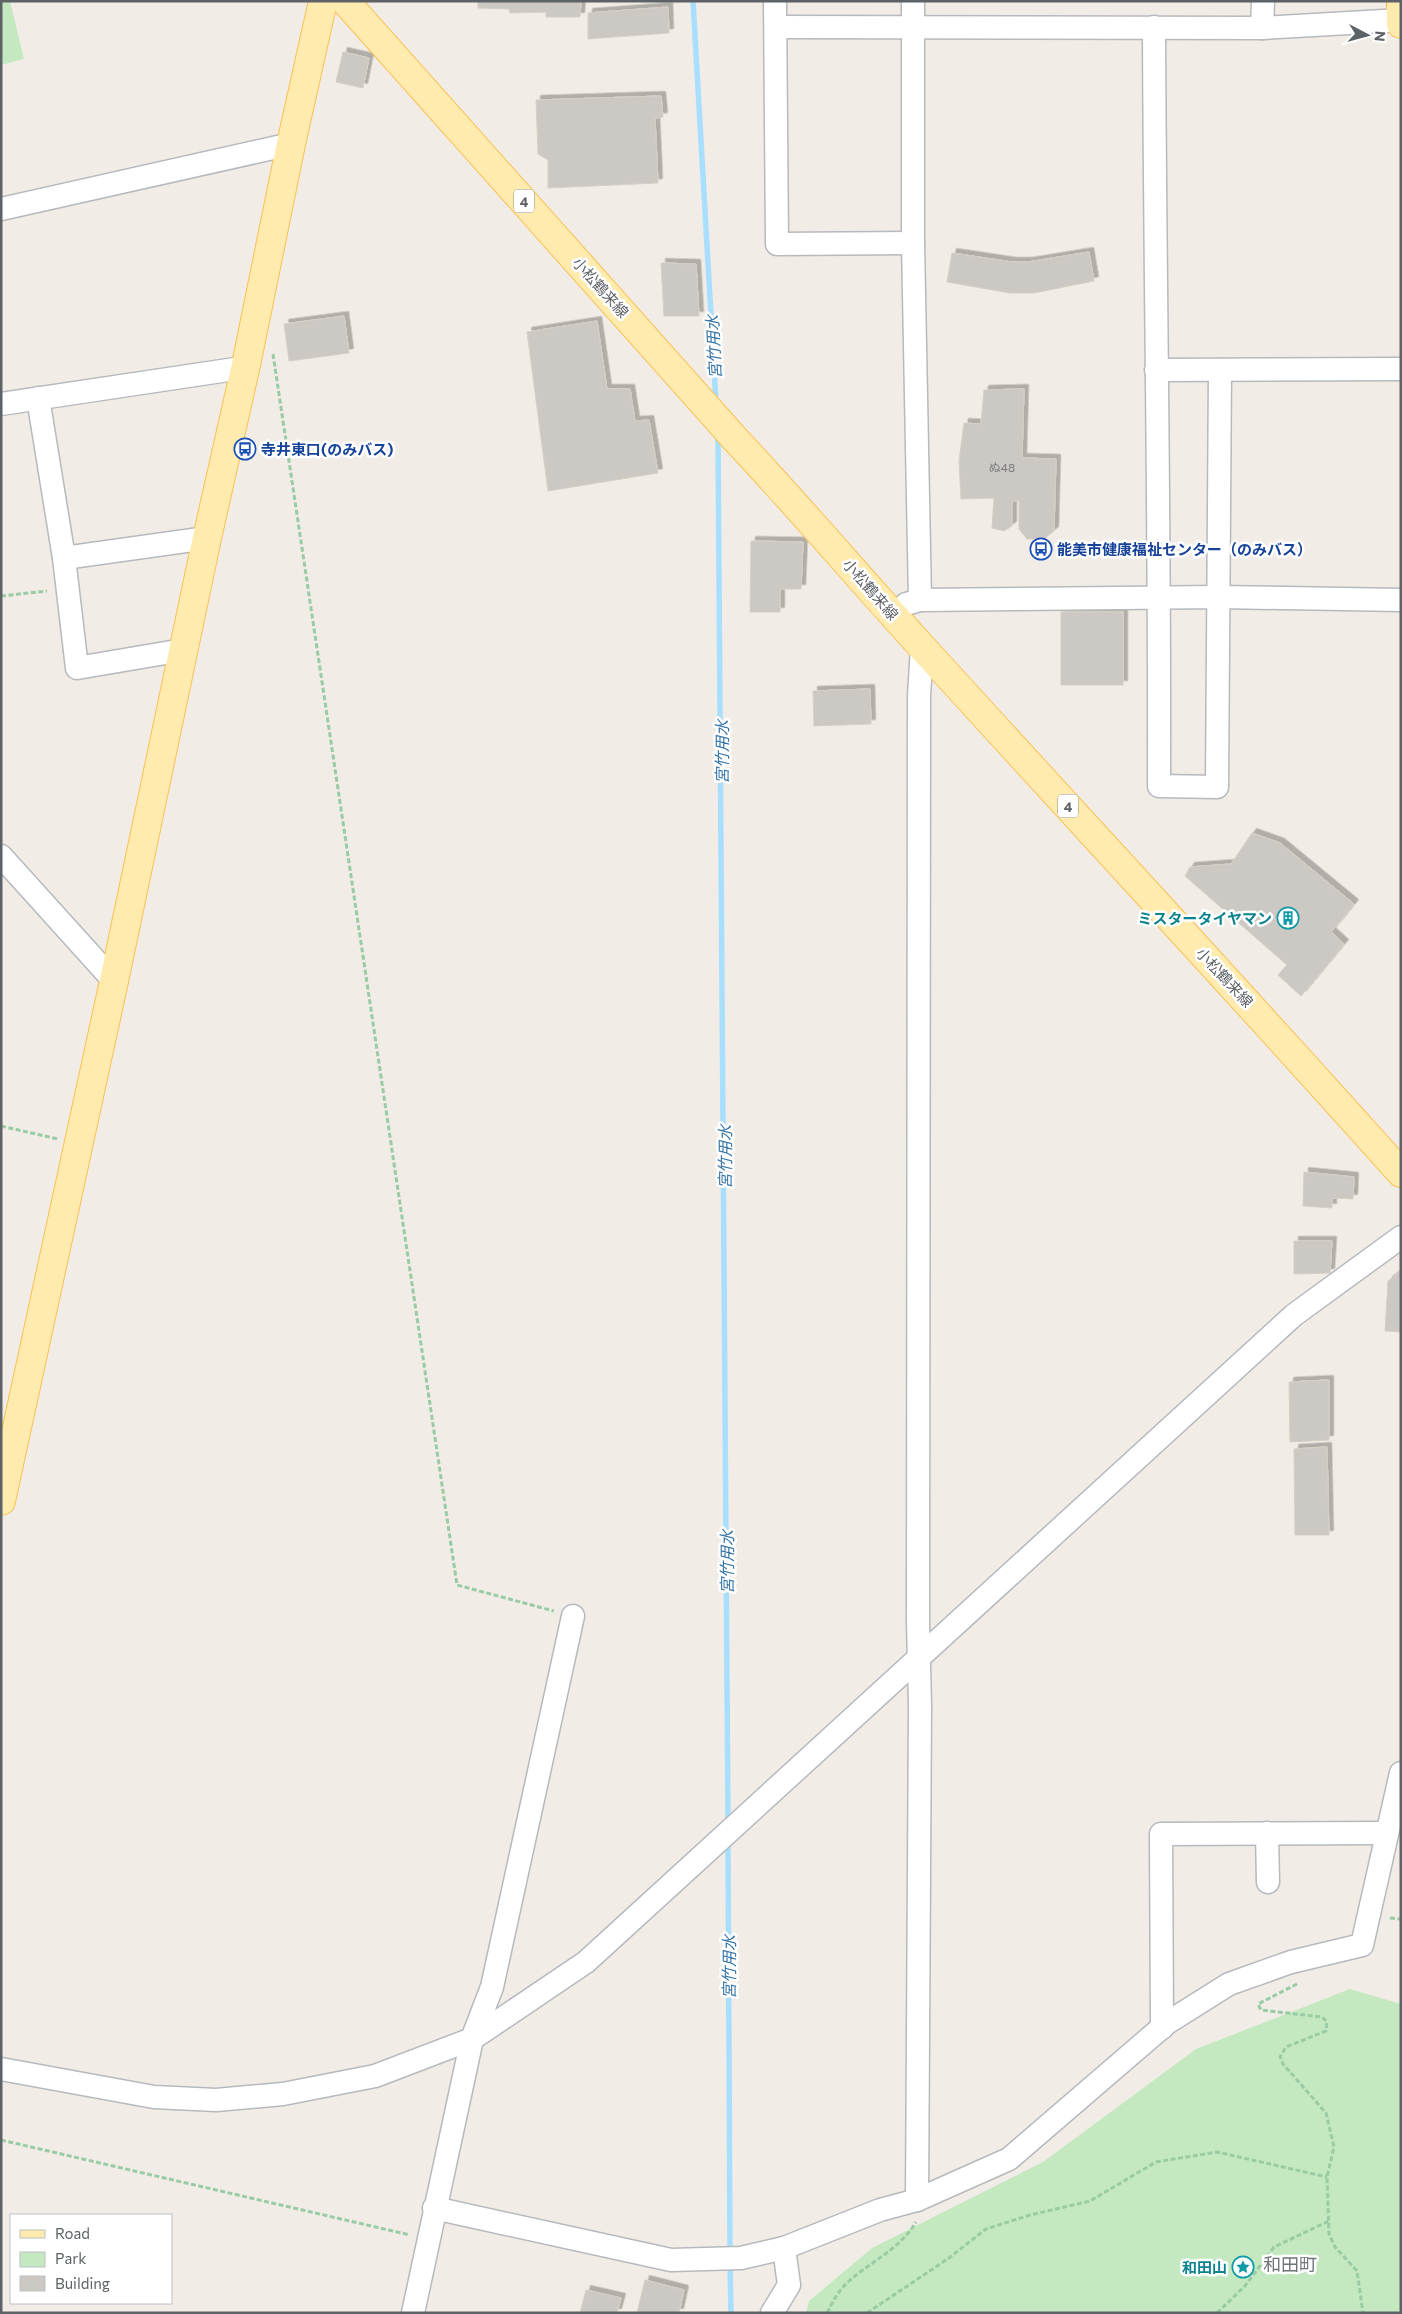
<svg xmlns="http://www.w3.org/2000/svg" width="1402" height="2314" font-family="Commissioner,'Noto Sans JP',sans-serif">
	<style>
		.green { fill: #c4e9c1 }
		.lines { fill: none; stroke-linecap: round; stroke-linejoin: round }
		.stream { stroke: #a8dfff; stroke-width: 5.5 }
		.building { fill: #ccc8c3; stroke: #d6cfc4; filter: url(#shadow) }
		.minor-casing { stroke: #b6b9bd; stroke-width: 25 }
		.major-casing { stroke: #fac055; stroke-width: 30 }
		.path { stroke: #99cba4; stroke-width: 3; stroke-dasharray: 5 2.5; stroke-linecap: butt }
		.minor { stroke: #fff; stroke-width: 22 }
		.major { stroke: #ffebad; stroke-width: 28 }
		.labels { text-anchor: middle; dominant-baseline: central; stroke-width: 5; stroke-linejoin: round; paint-order: stroke }
		.number-label { font-size: 12px; fill: #797c7e }
		.shield { fill: #fff; stroke: #8e9195; stroke-width: 1 }
		.shield-label { font-size: 14px; font-weight: bold; fill: #5d6267 }
		.street-label { font-size: 15px; fill: #5d6267; stroke: #fff }
		.transit-label { font-size: 15px; font-weight: bold; fill: #164399; stroke: #fff; text-anchor: start }
		.culture-label { font-size: 15px; font-weight: bold; fill: #0d838f; stroke: #fff; text-anchor: end }
		.water-label { font-size: 16px; font-style: italic; fill: #3776a7; stroke: #fff }
		.quarter-label { font-size: 18px; fill: #6e7579; stroke: #fff }
	</style>
	<defs>
		<filter id="shadow"><feDropShadow dx="4.5" dy="-4.5" stdDeviation="0" flood-color="#0004"/></filter>
	</defs>
	<rect width="100%" height="100%" fill="#f1ede6"/>
	<g class="green">
		<path d="M1,1H10L24,59L1,65Z"/>
		<path d="M1350,1989L1401,2004V2313H806L809,2301L872,2248L1043,2162L1196,2049Z"/>
	</g>
	<g class="lines">
		<g class="stream">
			<path d="M693,1L716,403"/>
			<path d="M718,435L728,1823"/>
			<path d="M728,1840L730,2253"/>
			<path d="M730,2262L731,2313"/>
		</g>
	</g>
	<g class="building">
		<path d="M478,1H581L580,17H546V12L510,13L509,9L478,8Z"/>
		<path d="M668,7L669,33L588,39V13Z"/>
		<path d="M343,52L369,58L363,88L336,82Z"/>
		<path d="M661,96L663,117L655,118L658,183L548,188V160L538,154L536,100Z"/>
		<path d="M1089,252L1094,281L1034,293H1010L947,282L952,253L1012,262H1028Z"/>
		<path d="M661,263L696,264L699,316H664Z"/>
		<path d="M344,316L349,353L289,361L284,324Z"/>
		<path d="M597,321L607,389H630L635,421L649,420L658,473L548,491L527,332Z"/>
		<path d="M1024,389L1022,458L1056,459L1054,531L1044,539H1027L1019,529V501H1012V526L1004,531L992,528L994,498L961,499L959,461L964,423L981,424L984,390Z"/>
		<path d="M751,541L803,542L801,589H780V612H750Z"/>
		<rect x="1061" y="612" width="62" height="73"/>
		<path d="M870,689L871,724L814,726L813,691Z"/>
		<path d="M1252,833L1280,843L1354,904L1331,932L1344,944L1301,996L1278,975L1287,965L1185,876L1190,867L1231,864Z"/>
		<path d="M1304,1172L1354,1177L1353,1199L1332,1198V1208L1303,1206Z"/>
		<path d="M1294,1241H1332L1330,1273L1294,1274Z"/>
		<path d="M1401,1271V1332L1385,1331L1388,1281Z"/>
		<path d="M1329,1380V1440L1290,1442L1289,1382Z"/>
		<path d="M1327,1447L1329,1535H1295L1294,1449Z"/>
		<path d="M645,2280L684,2290L679,2313H637Z"/>
		<path d="M586,2290L621,2298L617,2313H580Z"/>
	</g>
	<g class="lines">
		<g class="minor-casing">
			<g id="minor">
				<path d="M775,1L777,244L913,243"/>
				<path d="M913,1V243L920,600"/>
				<path d="M776,27L1262,28L1401,20"/>
				<path d="M1154,27C1155,280 1160,533 1159,786L1217,787L1220,370"/>
				<path d="M1262,28L1263,1"/>
				<path d="M1,209L291,144"/>
				<path d="M1156,370L1401,369"/>
				<path d="M38,398L64,558L77,668L183,650"/>
				<path d="M1,404L235,369L246,365"/>
				<path d="M64,558L207,538"/>
				<path d="M906,604L920,600L1219,597L1401,600"/>
				<path d="M1,856L114,981"/>
				<path d="M1267,1833L1268,1882"/>
				<path d="M1162,2028L1161,1834L1387,1833"/>
				<path d="M1,2069L154,2097L216,2100L283,2094L375,2076L472,2039L586,1962L1294,1315L1401,1237"/>
				<path d="M917,2200L920,1706L918,1622L919,696L922,647"/>
				<path d="M434,2208L671,2260L741,2258L784,2248L880,2210L917,2200L1009,2159L1167,2023L1229,1984L1291,1962L1362,1945L1401,1773"/>
				<path d="M413,2313L472,2039L492,1987L573,1616"/>
				<path d="M772,2313L789,2285L784,2248"/>
			</g>
		</g>
		<g class="major-casing">
			<g id="major">
				<path d="M345,1L736,440C800,508 859,578 922,647C1082,823 1243,996 1401,1173"/>
				<path d="M1401,1V24"/>
				<path d="M1,1501L114,981L207,538L246,365L291,144L323,1"/>
			</g>
		</g>
		<g class="path">
			<path d="M273,354L457,1585L554,1611"/>
			<path d="M1,596L47,591"/>
			<path d="M1,1126L58,1139"/>
			<path d="M1390,1918L1401,1919"/>
			<path d="M1297,1984L1258,2004L1261,2010L1322,2017L1327,2022L1326,2031L1286,2047L1280,2057L1283,2064L1326,2113L1334,2147L1327,2177L1329,2234L1335,2247L1357,2271L1363,2313"/>
			<path d="M1,2140L410,2235"/>
			<path d="M827,2313C833,2301 839,2290 849,2281C872,2261 901,2248 916,2222"/>
			<path d="M867,2313L949,2258L986,2229L1030,2215L1090,2201L1156,2162L1217,2152L1327,2177"/>
			<path d="M1217,2313L1245,2286L1274,2247L1329,2221"/>
		</g>
		<use href="#minor" class="minor"/>
		<use href="#major" class="major"/>
	</g>
	<defs>
		<g id="bus-ring" transform="scale(1.125)"><circle r="9.5" fill="#fff" stroke="#1a4fb4" stroke-width="1.5"/><path d="M-5-6H5V4H4V6H2V4H-2V6H-4V4H-5ZM-3.5-4V0h7V-4ZM-3.5 1.2v1.5H-2V1.2ZM2 1.2v1.5H3.5V1.2Z" fill="#1a4fb4"/></g>
		<g id="building-ring" transform="scale(1.125)"><circle r="9.5" fill="#fff" stroke="#0f9aa8" stroke-width="1.5"/><path d="M-4-6H4V6H1V3H-1V6H-4ZM-2.5-4.3h1.7v1.8h-1.7ZM.8-4.3h1.7v1.8H.8ZM-2.5-1h1.7V.8h-1.7ZM.8-1h1.7V.8H.8Z" fill="#0f9aa8"/></g>
		<g id="sight-ring" transform="scale(1.125)"><circle r="9.5" fill="#fff" stroke="#0f9aa8" stroke-width="1.5"/><path d="M0-6L1.8-2.2L6-1.7L2.9 1.2L3.7 5.4L0 3.3L-3.7 5.4L-2.9 1.2L-6-1.7L-1.8-2.2Z" fill="#0f9aa8"/></g>
	</defs>
	<g fill-rule="evenodd">
		<use href="#bus-ring" x="245" y="449"/>
		<use href="#bus-ring" x="1041" y="549"/>
		<use href="#building-ring" x="1288" y="918"/>
		<use href="#sight-ring" x="1243" y="2267"/>
	</g>
	<g class="labels">
		<g class="number-label">
			<text x="1002" y="467">ぬ48</text>
		</g>
		<g class="shield">
			<rect x="514" y="189.5" width="20" height="23" rx="4"/>
			<rect x="1058" y="794.5" width="20" height="23" rx="4"/>
		</g>
		<g class="shield-label">
			<text x="524" y="201">4</text>
			<text x="1068" y="806">4</text>
		</g>
		<g class="street-label">
			<text transform="translate(601 287) rotate(48)">小松鶴来線</text>
			<text transform="translate(871 589) rotate(49)">小松鶴来線</text>
			<text transform="translate(1225 977) rotate(47)">小松鶴来線</text>
		</g>
		<g class="transit-label">
			<text x="261" y="449">寺井東口(のみバス)</text>
			<text x="1057" y="549">能美市健康福祉センター（のみバス）</text>
		</g>
		<g class="culture-label">
			<text x="1272" y="918">ミスタータイヤマン</text>
			<text x="1227" y="2267">和田山</text>
		</g>
		<g class="water-label">
			<text transform="translate(713 347) rotate(-93)">宮竹用水</text>
			<text transform="translate(721 752) rotate(-90)">宮竹用水</text>
			<text transform="translate(724 1157) rotate(-90)">宮竹用水</text>
			<text transform="translate(726 1562) rotate(-90)">宮竹用水</text>
			<text transform="translate(728 1967) rotate(-90)">宮竹用水</text>
		</g>
		<g class="quarter-label">
			<text x="1290" y="2264">和田町</text>
		</g>
	</g>
	<rect width="1402" height="2314" fill="none" stroke="#5d6267" stroke-width="5"/>
	<rect x="10" y="2214" width="162" height="90" fill="#ffffff" stroke="#bec0c2"/>
	<rect x="20" y="2230" width="25" height="8" fill="#ffebad" stroke="#bec0c2"/>
	<text x="55" y="2239" font-size="15" fill="#5d6267">Road</text>
	<rect x="20" y="2252" width="25" height="15" fill="#c4e9c1" stroke="#bec0c2"/>
	<text x="55" y="2264" font-size="15" fill="#5d6267">Park</text>
	<rect x="20" y="2276" width="25" height="15" fill="#ccc8c3" stroke="#bec0c2"/>
	<text x="55" y="2289" font-size="15" fill="#5d6267">Building</text>
	<g transform="translate(1367 35) rotate(96)" stroke="#ffffff" stroke-width="4" paint-order="stroke">
	<path d="M0-4L9 19L0 12L-9 19Z" fill="#5d6267"/>
	<text y="-8" font-size="14" font-weight="bold" text-anchor="middle" fill="#5d6267">N</text>
	</g>
</svg>
